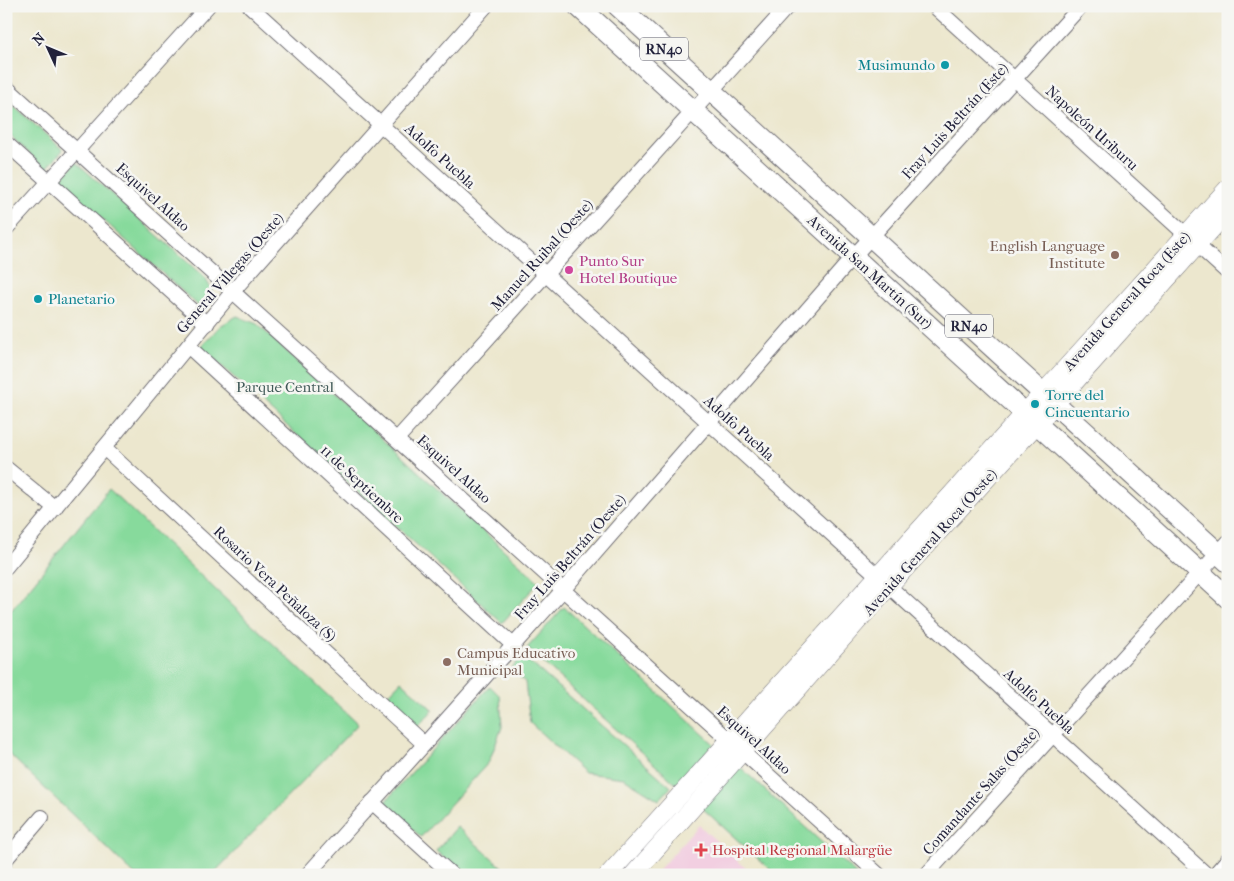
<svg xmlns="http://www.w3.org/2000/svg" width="1234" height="881" font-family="'IM FELL French Canon',serif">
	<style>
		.built { fill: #f2cfe1 }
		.green { fill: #87da9c; stroke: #547e6c }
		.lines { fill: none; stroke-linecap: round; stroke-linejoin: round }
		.minor-casing { stroke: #69676e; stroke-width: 16 }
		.major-casing { stroke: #69676e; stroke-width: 19 }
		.highway-casing { stroke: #69676e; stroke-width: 22 }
		.minor { stroke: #fff; stroke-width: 14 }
		.major { stroke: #fff; stroke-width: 18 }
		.highway { stroke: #fff; stroke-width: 20 }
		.culture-dot { fill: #0f9aa8; stroke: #f6f6f2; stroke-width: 2 }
		.education-dot { fill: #8d6e63; stroke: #f6f6f2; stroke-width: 2 }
		.hotel-dot { fill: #d1479c; stroke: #f6f6f2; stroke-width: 2 }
		.health-dot { fill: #e0444e; stroke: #f6f6f2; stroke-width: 2 }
		.labels { text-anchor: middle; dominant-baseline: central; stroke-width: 5; stroke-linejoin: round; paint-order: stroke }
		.shield { fill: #f6f6f2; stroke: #626272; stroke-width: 1 }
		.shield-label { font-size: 14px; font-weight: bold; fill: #22223b }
		.culture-label { font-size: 15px; fill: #0d838f; stroke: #f6f6f2; text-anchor: start }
		.street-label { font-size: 15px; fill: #22223b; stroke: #f6f6f2 }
		.education-label { font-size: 15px; fill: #785e54; stroke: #f6f6f2; text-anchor: end }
		.hotel-label { font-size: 15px; fill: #b23c85; stroke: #f6f6f2; text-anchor: start }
		.park-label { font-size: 15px; fill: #405958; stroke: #f6f6f2 }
		.health-label { font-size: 15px; fill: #be3a42; stroke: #f6f6f2; text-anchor: start }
	</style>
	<rect width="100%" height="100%" fill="#f6f6f2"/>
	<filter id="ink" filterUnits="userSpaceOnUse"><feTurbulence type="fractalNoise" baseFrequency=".02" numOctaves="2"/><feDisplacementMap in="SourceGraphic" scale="10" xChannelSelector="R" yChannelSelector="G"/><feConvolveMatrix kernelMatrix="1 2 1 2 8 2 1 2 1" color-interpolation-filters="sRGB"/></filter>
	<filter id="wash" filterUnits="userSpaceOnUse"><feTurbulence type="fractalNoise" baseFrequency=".0096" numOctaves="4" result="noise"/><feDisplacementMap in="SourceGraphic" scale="20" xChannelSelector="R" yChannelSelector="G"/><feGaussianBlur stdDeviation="1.12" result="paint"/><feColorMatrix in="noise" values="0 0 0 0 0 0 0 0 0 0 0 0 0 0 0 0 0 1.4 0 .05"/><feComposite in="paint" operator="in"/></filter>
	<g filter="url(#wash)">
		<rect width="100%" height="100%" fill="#ece7ce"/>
		<path class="built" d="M699,825L753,875H654Z"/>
		<g class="green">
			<path d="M6,99L63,150L46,169L6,132Z"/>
			<path d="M76,162L205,278L212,290L210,301L202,309L59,180Z"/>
			<path d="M237,316L257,324L539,582L502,623L201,347L220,326Z"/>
			<path d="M109,489L358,724L212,875H135L6,751V617Z"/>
			<path d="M564,607L714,744L677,785L527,648Z"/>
			<path d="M523,656L671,787L659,800L624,778L585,773L530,723L525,682L511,669Z"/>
			<path d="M401,681L433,710L415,729L383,700Z"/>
			<path d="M490,686L500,696L502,727L489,762L421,837L384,803Z"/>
			<path d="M738,765L857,875H776L700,806Z"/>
			<path d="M457,827L511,875H463L436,851Z"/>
		</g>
	</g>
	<g filter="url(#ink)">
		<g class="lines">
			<g class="minor-casing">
				<g id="minor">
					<path d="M250,6L1207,875"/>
					<path d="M934,6L1228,273"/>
					<path d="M6,87L879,875"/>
					<path d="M6,143L207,324"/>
					<path d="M6,229L208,6"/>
					<path d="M188,346L513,645"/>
					<path d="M397,439L788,6"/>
					<path d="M104,448L424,744"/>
					<path d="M6,468L55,508"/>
					<path d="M6,567L233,291L486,6"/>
					<path d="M372,802L452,875"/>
					<path d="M6,859L42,817"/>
					<path d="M307,875L563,590L853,257L1081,6"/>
					<path d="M926,875L1228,542"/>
					<path d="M1214,875L1228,859"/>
				</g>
			</g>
			<g class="major-casing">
				<g id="major">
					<path d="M608,875L1228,188"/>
					<path d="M633,875L889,586L1055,404L1228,211"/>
				</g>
			</g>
			<g class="highway-casing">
				<g id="highway">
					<path d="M578,6L1228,598"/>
					<path d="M618,6L1228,562"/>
				</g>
			</g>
			<use href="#minor" class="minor"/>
			<use href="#major" class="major"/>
			<use href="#highway" class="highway"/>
		</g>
	</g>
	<g class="culture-dot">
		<circle cx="945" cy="65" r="5"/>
		<circle cx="38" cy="299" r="5"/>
		<circle cx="1035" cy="404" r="5"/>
	</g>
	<g class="education-dot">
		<circle cx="1115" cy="255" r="5"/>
		<circle cx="447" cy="662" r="5"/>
	</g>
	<circle class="hotel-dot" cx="569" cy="270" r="5"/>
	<path class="health-dot" d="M698.5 842.5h5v5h5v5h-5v5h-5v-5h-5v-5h5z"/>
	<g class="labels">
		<g class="shield">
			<rect x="640" y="37.5" width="48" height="23" rx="4"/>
			<rect x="945" y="314.5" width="48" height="23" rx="4"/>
		</g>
		<g class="shield-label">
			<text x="664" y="49">RN40</text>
			<text x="969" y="326">RN40</text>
		</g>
		<g class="culture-label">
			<text x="935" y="65" text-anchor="end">Musimundo</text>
			<text x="48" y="299">Planetario</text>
			<text x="1045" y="395">Torre del<tspan x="1045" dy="17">Cincuentario</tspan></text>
		</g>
		<g class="street-label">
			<text transform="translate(955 121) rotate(-48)">Fray Luis Beltrán (Este)</text>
			<text transform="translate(1092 128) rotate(42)">Napoleón Uriburu</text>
			<text transform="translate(440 156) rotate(42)">Adolfo Puebla</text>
			<text transform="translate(153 197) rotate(42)">Esquivel Aldao</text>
			<text transform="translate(542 255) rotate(-48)">Manuel Ruibal (Oeste)</text>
			<text transform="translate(870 272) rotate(42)">Avenida San Martín (Sur)</text>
			<text transform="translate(230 273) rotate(-49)">General Villegas (Oeste)</text>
			<text transform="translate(1127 301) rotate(-48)">Avenida General Roca (Este)</text>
			<text transform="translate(739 428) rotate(42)">Adolfo Puebla</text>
			<text transform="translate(454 469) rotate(42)">Esquivel Aldao</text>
			<text transform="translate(362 484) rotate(43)">11 de Septiembre</text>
			<text transform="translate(930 542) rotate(-48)">Avenida General Roca (Oeste)</text>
			<text transform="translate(570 557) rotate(-49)">Fray Luis Beltrán (Oeste)</text>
			<text transform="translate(275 584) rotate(43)">Rosario Vera Peñaloza (S)</text>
			<text transform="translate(1039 701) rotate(42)">Adolfo Puebla</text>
			<text transform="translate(754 740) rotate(42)">Esquivel Aldao</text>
			<text transform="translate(981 791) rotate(-48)">Comandante Salas (Oeste)</text>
		</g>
		<g class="education-label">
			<text x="1105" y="246">English Language<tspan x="1105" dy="17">Institute</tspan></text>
			<text x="457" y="653" text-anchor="start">Campus Educativo<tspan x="457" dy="17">Municipal</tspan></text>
		</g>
		<g class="hotel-label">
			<text x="579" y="261">Punto Sur<tspan x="579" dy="17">Hotel Boutique</tspan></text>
		</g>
		<g class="park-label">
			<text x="285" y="387">Parque Central</text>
		</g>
		<g class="health-label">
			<text x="712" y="850">Hospital Regional Malargüe</text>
		</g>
	</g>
	<rect width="1234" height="881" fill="none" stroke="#f6f6f2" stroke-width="25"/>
	<g transform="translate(48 48) rotate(314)" stroke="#f6f6f2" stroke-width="4" paint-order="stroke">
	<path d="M0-4L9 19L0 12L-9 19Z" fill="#22223b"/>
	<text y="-8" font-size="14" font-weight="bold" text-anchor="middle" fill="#22223b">N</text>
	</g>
</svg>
